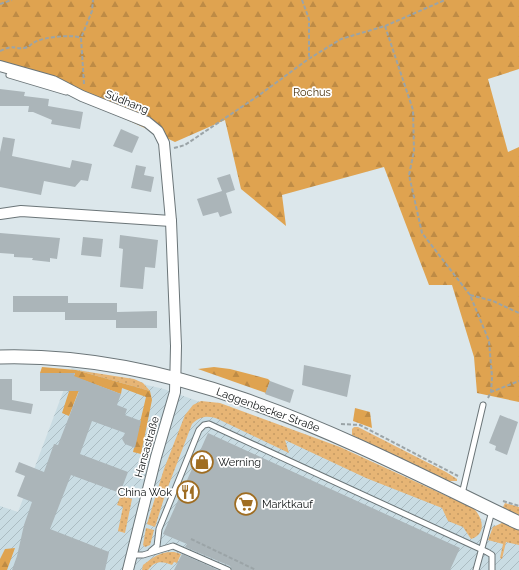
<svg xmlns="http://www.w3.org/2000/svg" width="519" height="570" font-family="Raleway,sans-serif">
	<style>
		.industrial { fill: url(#industrial-furrows) }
		.grass { fill: url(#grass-dots) }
		.forest { fill: url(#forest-firs) }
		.building { fill: #abb5b9 }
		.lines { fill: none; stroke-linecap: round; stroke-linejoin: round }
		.service-casing { stroke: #6b7578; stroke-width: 7 }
		.minor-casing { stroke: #6b7578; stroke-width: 12 }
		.tertiary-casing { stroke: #6b7578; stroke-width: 15 }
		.path { stroke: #9ba4a7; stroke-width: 2; stroke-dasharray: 4 2; stroke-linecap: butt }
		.service { stroke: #fff; stroke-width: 5 }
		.minor { stroke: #fff; stroke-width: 10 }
		.tertiary { stroke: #fff; stroke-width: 13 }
		.labels { text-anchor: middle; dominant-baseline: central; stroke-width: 3.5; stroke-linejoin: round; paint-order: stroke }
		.park-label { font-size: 11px; fill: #49310c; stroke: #fff }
		.street-label { font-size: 11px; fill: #0f1314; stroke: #fff }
		.poi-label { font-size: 11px; fill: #0f1314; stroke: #fff; text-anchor: start }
	</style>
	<defs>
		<pattern id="industrial-furrows" width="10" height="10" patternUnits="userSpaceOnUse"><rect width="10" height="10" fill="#c9dce3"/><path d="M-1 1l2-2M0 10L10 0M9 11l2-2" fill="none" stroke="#abbcc2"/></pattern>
		<pattern id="grass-dots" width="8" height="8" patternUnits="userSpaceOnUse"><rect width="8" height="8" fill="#e7b575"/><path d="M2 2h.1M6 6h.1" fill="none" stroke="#c59b64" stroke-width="1.8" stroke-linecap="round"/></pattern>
		<pattern id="forest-firs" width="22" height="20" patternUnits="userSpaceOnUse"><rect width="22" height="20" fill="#dfa350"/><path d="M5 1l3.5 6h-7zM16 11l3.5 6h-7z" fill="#be8b45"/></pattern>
	</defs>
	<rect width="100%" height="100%" fill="#dce7eb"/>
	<path class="industrial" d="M72,368L164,389L320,445L519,536V570H0V506L18,512Z"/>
	<g class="grass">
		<path d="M76,370L134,379L143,383L150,391Z"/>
		<path d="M201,401L220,403L340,447L473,508C483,517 487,534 471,539L463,527L448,521L442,508L366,478L285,440L289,453L218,419C208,415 200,416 192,424L166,492L155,527L147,524L164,469L185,415L193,405Z"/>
		<path d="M354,427H358L446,472L457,479V481H446L352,435V429Z"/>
		<path d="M121,495L132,499L125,533L118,531L123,507L117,505Z"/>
		<path d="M505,503L519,507V518L502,509Z"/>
		<path d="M504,522L519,530V545L506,542L502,559L500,558L503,544L488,540L493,527Z"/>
		<path d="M146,528L154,530L150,545L145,547L143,545Z"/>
		<path d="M174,552L181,554L177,563L174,562L172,565C163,561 155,560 148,570H142L143,565C153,557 161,551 174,552Z"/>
	</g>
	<g class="forest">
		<path d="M0,0H519V69L488,79L508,152L519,147V402L477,393L474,357L452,285H429L384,167L282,195L286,226L241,189L225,120L175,142L0,61Z"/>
		<path d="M42,367L76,370L150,391L152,400L141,454L133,452L146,397L122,388L121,394L83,380L69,416L62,413L75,373H40Z"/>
		<path d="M214,367L230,369L268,379L270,381L266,393L198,369Z"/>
		<path d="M355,408L370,412L372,428L353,421Z"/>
		<path d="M15,548L7,570H0V559L5,549Z"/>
	</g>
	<g class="building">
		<path d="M0,89L25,92L24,96L49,99L48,106L83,112L80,129L51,124L52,120L33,112H28L29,106H0Z"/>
		<path d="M121,129L139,137L132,153L113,146Z"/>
		<path d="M3,137L15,139L12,156L70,168L72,160L92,164L88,181L81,180L75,187L44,181L41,195L0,187V152Z"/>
		<path d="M136,165L146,167L144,175L154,177L151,192L131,188Z"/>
		<path d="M230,174L235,190L226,193L232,213L220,217L218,212L203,216L197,199L222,191L217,178Z"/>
		<path d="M0,233L60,238L57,259L50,258V262L32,260L33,258L14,257V254L0,253Z"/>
		<path d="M120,235L158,240L155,268L145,267L143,289L120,287L123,249L119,248Z"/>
		<path d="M83,237L103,239L101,257L81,255Z"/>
		<path d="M13,296H68V303H117V312L157,311V328H116V320H65V312H13Z"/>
		<path d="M304,365L351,375L347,397L302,385Z"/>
		<path d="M40,373H75L74,376L121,394L117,405L127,409L125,415L141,421L135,448L125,444L122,439L125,433L92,421L80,454L128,472L120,493L71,475L50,529L109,552L105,570H12L17,556L24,525L32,502L17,496L25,476L15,472L19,462L44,472L54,444L58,445L79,391H40Z"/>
		<path d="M0,379H12V400L33,404L31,414L0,409Z"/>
		<path d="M270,381L294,390L290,403L265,394Z"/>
		<path d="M500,415L518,422L507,455L495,450L496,446L489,443Z"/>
		<path d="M208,433L460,548L450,570H232L230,566L185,547L187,544L163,534Z"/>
		<path d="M182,554L218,570H174Z"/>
	</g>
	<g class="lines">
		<g class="service-casing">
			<g id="service">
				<path d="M9,75L66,92"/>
				<path d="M462,494L483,405"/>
				<path d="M151,551L157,546L159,529L199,430L204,425L209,424L487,552L492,555V570"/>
				<path d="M132,555H143L173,546L228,570"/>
				<path d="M476,570L492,511"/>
			</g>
		</g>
		<g class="minor-casing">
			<g id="minor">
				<path d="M0,66L53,81L82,96L147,122L158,131L164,143L171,221L176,346L175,392L156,457L128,570"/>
				<path d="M0,214L21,211L171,221"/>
			</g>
		</g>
		<g class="tertiary-casing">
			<path id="tertiary" d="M0,357C188,352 355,444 519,523"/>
		</g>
		<g class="path">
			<path d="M302,0L309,19V57"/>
			<path d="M0,4L12,0"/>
			<path d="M385,26L413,110L414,151L409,175L422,233L470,295L489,341L492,377L491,392"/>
			<path d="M0,51C15,44 12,49 24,48C29,47 31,44 35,42C44,37 72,34 81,38"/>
			<path d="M84,84L81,38L92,11L93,0"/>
			<path d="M174,148L185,145L258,96L307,60L341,39L385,26L445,0"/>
			<path d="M470,295L493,301L519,313"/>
			<path d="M488,398L491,392L519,381"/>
			<path d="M341,424L360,425L458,476"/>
			<path d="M503,501L519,506"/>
			<path d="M191,539L256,570"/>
		</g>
		<use href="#service" class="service"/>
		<use href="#minor" class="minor"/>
		<use href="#tertiary" class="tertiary"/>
	</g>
	<defs>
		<g id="shop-ring" transform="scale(1.15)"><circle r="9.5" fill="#fff" stroke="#9f6d22" stroke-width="1.5"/><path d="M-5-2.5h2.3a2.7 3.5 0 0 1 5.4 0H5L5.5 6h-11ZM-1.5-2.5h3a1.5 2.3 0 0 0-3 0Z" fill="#9f6d22"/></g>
		<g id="restaurant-ring" transform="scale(1.15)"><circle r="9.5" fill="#fff" stroke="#9f6d22" stroke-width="1.5"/><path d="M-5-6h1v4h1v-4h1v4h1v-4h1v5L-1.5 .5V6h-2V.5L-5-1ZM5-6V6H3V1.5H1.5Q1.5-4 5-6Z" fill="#9f6d22"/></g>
		<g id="supermarket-ring" transform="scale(1.15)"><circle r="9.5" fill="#fff" stroke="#9f6d22" stroke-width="1.5"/><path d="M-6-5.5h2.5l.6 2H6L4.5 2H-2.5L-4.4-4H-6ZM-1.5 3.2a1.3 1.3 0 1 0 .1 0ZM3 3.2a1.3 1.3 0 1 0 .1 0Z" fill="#9f6d22"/></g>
	</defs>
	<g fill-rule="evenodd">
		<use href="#shop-ring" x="202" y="462"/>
		<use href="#restaurant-ring" x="188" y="492"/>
		<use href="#supermarket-ring" x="246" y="504"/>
	</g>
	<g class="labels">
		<g class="park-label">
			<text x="312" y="92">Rochus</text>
		</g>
		<g class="street-label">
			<text transform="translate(127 102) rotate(22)">Südhang</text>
			<text transform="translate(268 410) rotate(20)">Laggenbecker Straße</text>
			<text transform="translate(147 447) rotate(-74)">Hansastraße</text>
		</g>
		<g class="poi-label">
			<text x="218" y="462">Werning</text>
			<text x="172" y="492" text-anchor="end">China Wok</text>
			<text x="262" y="504">Marktkauf</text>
		</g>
	</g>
</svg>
